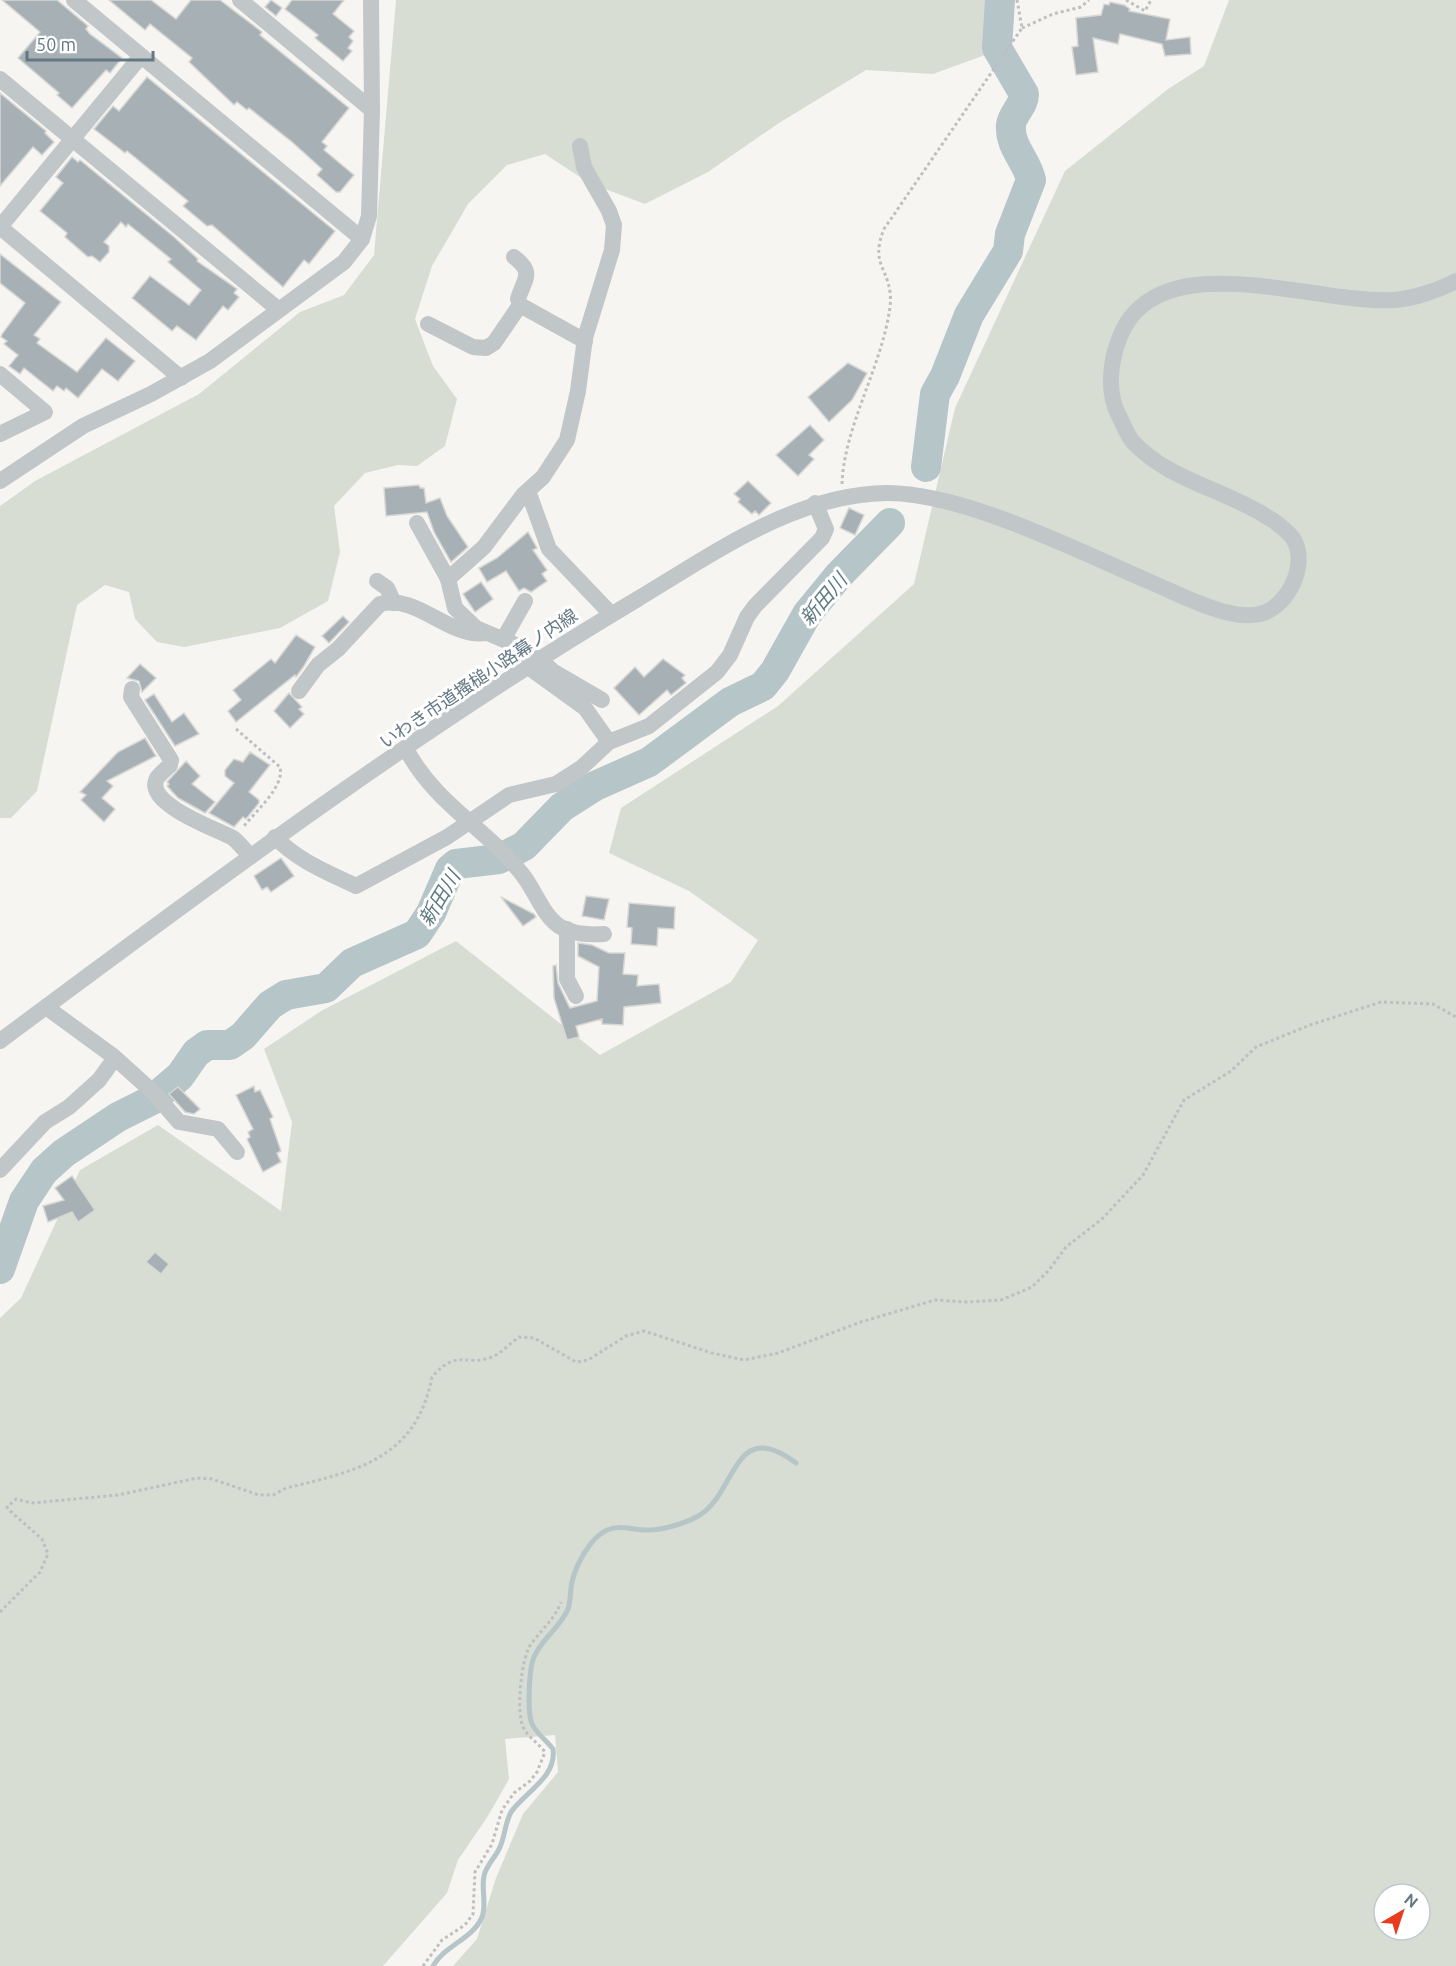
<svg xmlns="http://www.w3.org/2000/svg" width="1456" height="1966" font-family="Ubuntu,'Noto Sans JP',sans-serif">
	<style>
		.green { fill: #d7ddd3; fill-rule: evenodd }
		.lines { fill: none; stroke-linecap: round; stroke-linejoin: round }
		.stream { stroke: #b6c5c7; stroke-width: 5 }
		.river { stroke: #b6c5c7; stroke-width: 30 }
		.building { fill: #a7b1b5; stroke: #d7d7d4; stroke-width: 1.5 }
		.path { stroke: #bdbfc1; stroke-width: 3; stroke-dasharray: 3 3; stroke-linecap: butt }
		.minor { stroke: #c1c6c8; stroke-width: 16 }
		.labels { text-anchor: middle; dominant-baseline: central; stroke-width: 6; stroke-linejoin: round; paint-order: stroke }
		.street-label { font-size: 18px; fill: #647884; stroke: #fff }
		.water-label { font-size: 20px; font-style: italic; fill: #5f7b81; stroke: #fff }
	</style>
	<rect width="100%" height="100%" fill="#f6f5f2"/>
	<g class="green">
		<path d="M396,0H990L985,55L933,74L866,70L779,123L708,172L645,204L589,183L545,154L507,165L468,204L432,266L415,319L433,366L457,399L445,446L417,466L398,465L365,473L334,506L340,552L328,601L280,628L184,647L157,642L135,619L129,592L105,585L77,605L37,791L11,818H0V506L35,481L199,394L300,312L344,295L374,255Z"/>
		<path d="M1229,0H1456V1966H453L477,1939L496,1878L523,1814L558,1772L555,1735L505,1739L509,1779L488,1816L458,1860L447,1893L383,1966H0V1318L21,1298L80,1170L158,1125L281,1211L292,1122L264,1049L321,1011L456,941L600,1055L731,982L758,940L689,891L609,853L621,808L778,706L914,584L955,408L1065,171L1168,89L1204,66ZM1384,1894H1420V1930H1384Z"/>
	</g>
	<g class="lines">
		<path class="stream" d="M433,1966C445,1945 473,1939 482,1917C487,1905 481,1889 484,1876C486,1865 496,1857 500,1847C505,1836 505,1823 511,1812C525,1792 557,1777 553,1749C546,1740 537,1734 532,1724C527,1713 529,1668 534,1657C542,1638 560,1628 568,1609C571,1600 570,1591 572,1582C576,1564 591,1537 607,1530C620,1525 630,1529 643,1530C660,1531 685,1524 700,1515C737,1491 734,1416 796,1463"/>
		<g class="river">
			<path d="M926,467L935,394L945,376L969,315L1008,251L1010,234L1031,180C1027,160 1009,147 1011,125C1012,114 1024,106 1024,94L997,48L1000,0"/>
			<path d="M0,1269L24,1201L44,1171L64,1153L118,1117L152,1100L180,1076L196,1053L207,1045H230L243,1036L270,1005L286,995L326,988L352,963L417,934L431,913L450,869L456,864L499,859L524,846L562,807L595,786L649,762L730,702L763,686L775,671L807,614L839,575L890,523"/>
		</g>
	</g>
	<g class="building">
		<path d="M2,0H57L88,26L86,29L90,34L122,58L110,73L106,70L72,108L57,95L59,93L18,58L40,32Z"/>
		<path d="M109,0H151L176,19L191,0H220L262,32L260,35L349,108L322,142L327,146L324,150L354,175L340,192H336L317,175L322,169L292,142L249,108L247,110L237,102L234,105L189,62L192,58L150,24L145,30Z"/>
		<path d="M271,0L282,8L276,16L265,7Z"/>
		<path d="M292,0H344L333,14L354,31L349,37L353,41L348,48L352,51L343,61L315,38L318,35L285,9Z"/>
		<path d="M1110,2L1124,5L1130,9L1129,11L1170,19L1166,40L1190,37L1191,54L1165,56L1162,44L1120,34L1118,44L1093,38L1098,72L1076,75L1072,47L1078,46L1076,18L1101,15L1104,4L1109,5Z"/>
		<path d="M147,77L335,231L309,264L304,260L283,287L212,225L207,226L183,206L188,201L127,151L125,153L94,129L113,106L119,111Z"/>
		<path d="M0,93L46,131L45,133L54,142L42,155L33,147L0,186Z"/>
		<path d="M72,157L78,162L80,160L174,237L198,259L197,261L237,289L234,293L239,297L228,310L223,306L196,340L177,326L172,331L132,298L150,276L189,305L201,290L168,262L171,259L128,224L126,227L121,222L104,242L109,246V252L100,262L92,256L88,257L65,237L67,233L40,211L63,183L56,177Z"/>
		<path d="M0,254L61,302L34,335L40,339L37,343L77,372L106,338L135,361L118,381L102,369L78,398L66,388L64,391L57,386L53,391L24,368L20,374L9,366L18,355L4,344L7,341L1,337L2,334L25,303L0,283Z"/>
		<path d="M848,363L867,373L852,400L829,422L808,397Z"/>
		<path d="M810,425L824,440L809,455L814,459L798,476L776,455Z"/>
		<path d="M748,481L771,503L759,515L755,511L752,514L738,502L740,499L734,494Z"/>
		<path d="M419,485L420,488H424L426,503L440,498L447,516L468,547L451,562L434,532L427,512L386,516L384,488Z"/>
		<path d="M849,508L864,515L855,535L840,528Z"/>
		<path d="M528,532L537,548L533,550L547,570L542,574L547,581L531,592L524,588L519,591L506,571L487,582L479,568L497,558Z"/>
		<path d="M481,582L493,599L475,612L463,594Z"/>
		<path d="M343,616L349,622L329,643L322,636Z"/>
		<path d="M296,635L315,647L304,666L296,677L295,675L236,722L228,711L241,700L233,690L271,659L275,663Z"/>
		<path d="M663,659L685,675L682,678L686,683L671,695L667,690L639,715L614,688L635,667L644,677Z"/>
		<path d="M140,664L156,678L142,692L139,681L127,678Z"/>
		<path d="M289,693L302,707L299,709L304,714L290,728L274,711Z"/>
		<path d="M154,694L172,722L184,713L199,734L175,746L145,700Z"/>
		<path d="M416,721L419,726L405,736L401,731Z"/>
		<path d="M145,738L156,756L107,781L113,786L102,798L115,809L104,822L81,800L86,795L80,792L118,752Z"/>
		<path d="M250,752L270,765L249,792L259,800V803L246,819L243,817L234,827L209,813L234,783L225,776V770L234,759L243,762Z"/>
		<path d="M186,761L200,776L192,784L215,802L205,813L178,798L167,786L169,784L167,782Z"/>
		<path d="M281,858L294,876L271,892L267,887L262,890L254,876Z"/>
		<path d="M586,896L609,899L604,920L582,916Z"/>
		<path d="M501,897L534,914L536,917L523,926Z"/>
		<path d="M629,903L675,907L674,929L658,928L657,946L631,944L632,928L627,927Z"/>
		<path d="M578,943L592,945L609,953H625L623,974L638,975L637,986L659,984L661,1003L624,1007L623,1025L602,1024V1019L576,1026L579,1037L567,1040L554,998L553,966L556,965L558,983L570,1008L597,1001L599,967L578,956Z"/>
		<path d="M254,1086L255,1092L260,1090L273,1117L270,1119L281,1151L277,1153L281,1162L263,1172L247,1139L250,1137L248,1132L253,1129L236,1095Z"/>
		<path d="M178,1087L200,1109L194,1114L185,1112L169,1094Z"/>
		<path d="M72,1176L95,1210L78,1222L72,1212L48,1222L43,1206L64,1200L55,1188Z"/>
		<path d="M155,1252L169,1264L161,1274L146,1262Z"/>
	</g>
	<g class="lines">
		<g class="path">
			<path d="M1126,0L1145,11L1151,0"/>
			<path d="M1022,28L1053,14L1081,7L1089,0"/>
			<path d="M842,484C844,426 882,367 890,307C894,269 868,268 884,229L1022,28L1017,0"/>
			<path d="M236,729L280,767C285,786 256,811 244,826"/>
			<path d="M0,1612L40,1572L48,1554L42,1539L10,1511L7,1507L16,1499L32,1503L118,1495L197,1478L212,1479L259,1495H273L286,1488C357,1471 416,1459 432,1377C457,1348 465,1367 492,1357C502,1353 510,1343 519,1337L534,1338L576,1362L588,1360L626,1336L644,1331L712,1353L744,1360L778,1353L861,1322L935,1300L967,1302L1001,1300L1032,1287L1049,1270L1066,1247L1102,1219L1143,1175L1184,1100L1231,1071L1256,1047L1310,1025L1381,1002L1433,1004L1456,1017"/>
			<path d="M423,1966L442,1940L465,1925L473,1914L475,1872L492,1844L502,1810L514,1793L530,1781L537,1772L545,1752C538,1743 528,1737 523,1727C516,1711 521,1658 531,1644C542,1629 554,1620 561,1602"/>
		</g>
		<g class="minor">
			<path d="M74,0L362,239"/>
			<path d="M240,0L372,110"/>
			<path d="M0,79L279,310"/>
			<path d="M0,227L181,378"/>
			<path d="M0,227L141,56"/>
			<path d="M514,257C535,273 524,279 518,299L520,305L585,341"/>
			<path d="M428,324L473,347L486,348L494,343L520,305"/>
			<path d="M0,374L45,412L0,434"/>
			<path d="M0,481L83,426L151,394L210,361L344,262L362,239L369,216L372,110L371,0"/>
			<path d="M528,491L549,549L611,614"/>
			<path d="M417,523L448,579L455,608L476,628L516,645L532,663"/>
			<path d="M448,579L484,547L523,495L543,477L567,440L578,391L585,338L612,250L614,225L609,211L584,167L580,146"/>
			<path d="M377,581L387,588L394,603"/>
			<path d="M504,638L525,601"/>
			<path d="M538,658L554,672L602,700"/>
			<path d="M527,666L585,708L609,742"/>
			<path d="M132,689L131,697L171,760L170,765C166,769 160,774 157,778C143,804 219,830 233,838C239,843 244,849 249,855"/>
			<path d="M299,691L318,665L338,649L380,604C418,594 448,638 486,633"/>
			<path d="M406,749C437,806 484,826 522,874C535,890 542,914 559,926C571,934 590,935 604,934"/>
			<path d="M275,837C298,861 327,872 356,886L447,837L509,795L556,784L581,768L609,742L649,726L717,672L730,655L747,617L755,606L822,538L826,529L815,503"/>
			<path d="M567,929V979L576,996"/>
			<path d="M46,1007L113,1056L154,1093L179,1122L218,1129L237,1152"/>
			<path d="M0,1041C207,887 414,732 636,600C713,554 795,494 887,493C964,493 1076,550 1148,581C1177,593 1233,624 1263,613C1288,605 1308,565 1294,540C1290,533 1276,522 1269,518C1227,490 1170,481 1134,443C1127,436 1123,423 1118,414C1107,391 1110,363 1119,339C1156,240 1315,305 1393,300C1413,299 1439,290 1456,281"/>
			<path d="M0,1170L45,1122L69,1107L99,1080L115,1058"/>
		</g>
	</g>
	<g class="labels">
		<g class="street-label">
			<text transform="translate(478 678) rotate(-34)">いわき市道搔槌小路幕ノ内線</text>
		</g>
		<g class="water-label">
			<text transform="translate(823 599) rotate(-50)">新田川</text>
			<text transform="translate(439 898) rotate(-59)">新田川</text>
		</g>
	</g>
	<g transform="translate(1402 1912) rotate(39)"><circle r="28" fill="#ffffff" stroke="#c1c9ce" stroke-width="1.5"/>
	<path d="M0-4.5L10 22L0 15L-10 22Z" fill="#e83c1f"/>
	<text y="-9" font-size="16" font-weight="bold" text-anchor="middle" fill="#647884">N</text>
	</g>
	<path d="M27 51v9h126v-9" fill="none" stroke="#647884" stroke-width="3"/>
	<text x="36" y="51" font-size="18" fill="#647884" stroke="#ffffff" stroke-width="4.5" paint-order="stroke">50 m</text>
</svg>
